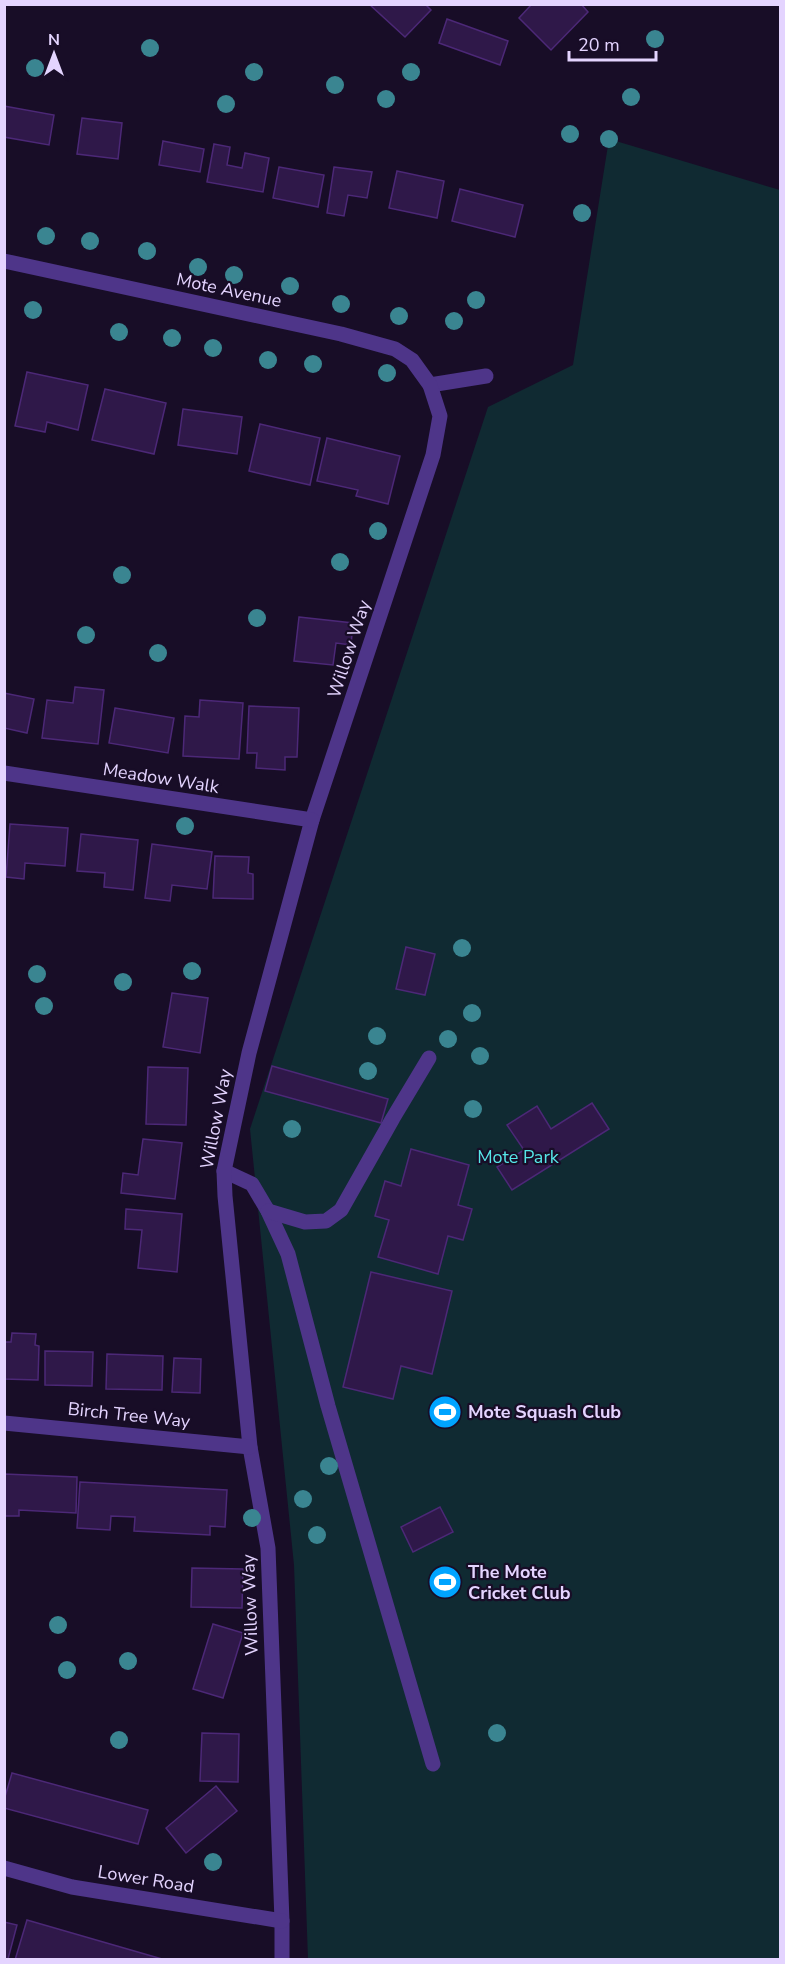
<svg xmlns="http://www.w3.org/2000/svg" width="785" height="1964" font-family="'Nunito Sans',sans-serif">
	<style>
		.green { fill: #102a32 }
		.building { fill: #2f1849; stroke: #4c2877; stroke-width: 1.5 }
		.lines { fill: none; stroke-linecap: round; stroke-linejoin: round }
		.service { stroke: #4e3589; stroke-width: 15 }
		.minor { stroke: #4e3589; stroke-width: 15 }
		.tree { fill: #3a8591 }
		.labels { text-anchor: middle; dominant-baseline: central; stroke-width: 4.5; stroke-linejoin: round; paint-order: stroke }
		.street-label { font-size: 18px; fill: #e4d4ff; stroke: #180d27 }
		.park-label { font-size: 18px; fill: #56e7e8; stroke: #180d27 }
		.poi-label { font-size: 18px; font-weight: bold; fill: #e4d4ff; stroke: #180d27; text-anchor: start }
	</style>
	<rect width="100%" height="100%" fill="#180d27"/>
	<path class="green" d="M609,139L780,190V1959H308L294,1565L250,1129L488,407L573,365Z"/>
	<g class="building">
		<path d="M369,4H425L431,10L405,37Z"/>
		<path d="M532,4H581L588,12L551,50L519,18Z"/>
		<path d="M447,19L508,41L500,65L439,43Z"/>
		<path d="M4,106L54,115L49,145L4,137Z"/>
		<path d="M82,118L122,123L118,159L77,154Z"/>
		<path d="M163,141L204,149L200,172L159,165Z"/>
		<path d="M214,144L230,147L227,165L242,168L245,153L269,158L263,192L207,182Z"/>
		<path d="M279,167L324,175L318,207L273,198Z"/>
		<path d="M334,167L372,172L367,198L348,195L344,216L327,213Z"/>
		<path d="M397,171L444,181L437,218L389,208Z"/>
		<path d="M460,189L523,205L515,237L452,221Z"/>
		<path d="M27,372L88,385L78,430L47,422L45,432L15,426Z"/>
		<path d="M105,389L166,403L154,454L92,440Z"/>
		<path d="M183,409L242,417L237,454L178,445Z"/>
		<path d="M260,424L320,438L310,485L249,471Z"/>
		<path d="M327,438L400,456L388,504L356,496L358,490L317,481Z"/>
		<path d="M299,617L353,623L351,645L336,643L333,665L294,661Z"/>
		<path d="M75,687L104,690L98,744L42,738L47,700L73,703Z"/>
		<path d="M4,693L34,699L27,733L4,728Z"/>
		<path d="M200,700L243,703L239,759L183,756L185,716L199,717Z"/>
		<path d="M249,706L299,708L297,757H285V770L256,768L257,753H247Z"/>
		<path d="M115,708L174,718L168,753L109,743Z"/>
		<path d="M10,824L68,828L65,866L25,863L24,879L6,877Z"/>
		<path d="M81,834L138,840L133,890L104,887L105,873L77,871Z"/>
		<path d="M152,844L212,852L207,889L172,885L170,901L145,898Z"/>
		<path d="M215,856L249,857L248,873L253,874V899L213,898Z"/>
		<path d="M406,947L435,954L425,995L396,989Z"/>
		<path d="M172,993L208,998L200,1053L163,1047Z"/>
		<path d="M272,1066L388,1099L381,1123L265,1091Z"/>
		<path d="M148,1067L188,1068L186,1125L146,1124Z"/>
		<path d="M592,1103L609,1129L512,1190L497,1167L524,1150L507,1125L537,1106L551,1129Z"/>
		<path d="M143,1139L182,1143L175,1199L121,1193L123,1173L138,1175Z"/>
		<path d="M411,1149L469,1165L458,1205L472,1209L463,1240L448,1236L438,1274L378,1257L389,1220L375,1216L385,1181L401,1186Z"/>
		<path d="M126,1209L182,1214L177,1272L138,1268L142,1230L125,1229Z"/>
		<path d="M371,1272L452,1291L432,1374L401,1366L393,1399L343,1387Z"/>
		<path d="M12,1333L36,1334L35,1345L39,1346L38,1380L4,1379V1342H11Z"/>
		<path d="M45,1351L93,1352L92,1386L45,1385Z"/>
		<path d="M107,1354L163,1356L162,1390L106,1389Z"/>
		<path d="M174,1358L201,1359L200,1393L172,1392Z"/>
		<path d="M4,1474L77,1477L76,1513L19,1510V1516H4Z"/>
		<path d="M80,1482L227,1490L225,1527L210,1526V1535L134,1531L135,1517L111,1516L110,1530L77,1528Z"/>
		<path d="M440,1507L453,1532L413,1552L401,1527Z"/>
		<path d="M192,1568L243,1569L242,1608L191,1607Z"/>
		<path d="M213,1624L243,1633L223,1698L193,1689Z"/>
		<path d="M202,1733L239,1734L238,1782L200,1781Z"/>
		<path d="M12,1773L148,1810L138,1844L4,1808V1800Z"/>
		<path d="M216,1786L237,1811L186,1853L166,1828Z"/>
		<path d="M27,1920L162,1959L15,1960Z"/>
		<path d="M4,1922L17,1925L8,1959H4Z"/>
	</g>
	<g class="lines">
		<g class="service">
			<path d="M430,385L486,376"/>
			<path d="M224,1171L252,1184L268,1211L288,1254L328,1406L433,1764"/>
			<path d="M268,1211L305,1222L326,1221L341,1210L393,1118L429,1058"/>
		</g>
		<g class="minor">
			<path d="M4,261L341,334L395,349L412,360L430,385L440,416L433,455L312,820L249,1053L224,1171L225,1196L250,1447L268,1548L282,1921V1960"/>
			<path d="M4,773L312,820"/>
			<path d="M4,1423L250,1447"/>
			<path d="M4,1868L72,1887L282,1921"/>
		</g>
	</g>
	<g class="tree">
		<circle cx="655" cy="39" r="9"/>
		<circle cx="150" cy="48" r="9"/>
		<circle cx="35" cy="68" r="9"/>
		<circle cx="254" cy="72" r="9"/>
		<circle cx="411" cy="72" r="9"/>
		<circle cx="335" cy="85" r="9"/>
		<circle cx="631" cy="97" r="9"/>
		<circle cx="386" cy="99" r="9"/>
		<circle cx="226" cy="104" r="9"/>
		<circle cx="570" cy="134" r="9"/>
		<circle cx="609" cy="139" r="9"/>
		<circle cx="582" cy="213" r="9"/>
		<circle cx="46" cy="236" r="9"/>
		<circle cx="90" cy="241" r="9"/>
		<circle cx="147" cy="251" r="9"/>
		<circle cx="198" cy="267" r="9"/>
		<circle cx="234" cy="275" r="9"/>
		<circle cx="290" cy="286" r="9"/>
		<circle cx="476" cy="300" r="9"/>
		<circle cx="341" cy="304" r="9"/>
		<circle cx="33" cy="310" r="9"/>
		<circle cx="399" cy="316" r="9"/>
		<circle cx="454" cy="321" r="9"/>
		<circle cx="119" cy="332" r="9"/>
		<circle cx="172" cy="338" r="9"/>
		<circle cx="213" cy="348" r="9"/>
		<circle cx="268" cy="360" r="9"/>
		<circle cx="313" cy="364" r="9"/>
		<circle cx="387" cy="373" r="9"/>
		<circle cx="378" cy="531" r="9"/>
		<circle cx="340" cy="562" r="9"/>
		<circle cx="122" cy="575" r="9"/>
		<circle cx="257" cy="618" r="9"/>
		<circle cx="86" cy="635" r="9"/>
		<circle cx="158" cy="653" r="9"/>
		<circle cx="185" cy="826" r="9"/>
		<circle cx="462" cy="948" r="9"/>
		<circle cx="192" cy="971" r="9"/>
		<circle cx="37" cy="974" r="9"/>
		<circle cx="123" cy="982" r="9"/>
		<circle cx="44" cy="1006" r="9"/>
		<circle cx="472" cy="1013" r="9"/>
		<circle cx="377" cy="1036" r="9"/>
		<circle cx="448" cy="1039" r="9"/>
		<circle cx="480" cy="1056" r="9"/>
		<circle cx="368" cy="1071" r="9"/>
		<circle cx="473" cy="1109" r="9"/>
		<circle cx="292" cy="1129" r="9"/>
		<circle cx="329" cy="1466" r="9"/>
		<circle cx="303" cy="1499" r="9"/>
		<circle cx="252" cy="1518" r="9"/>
		<circle cx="317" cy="1535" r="9"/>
		<circle cx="58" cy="1625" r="9"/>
		<circle cx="128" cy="1661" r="9"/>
		<circle cx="67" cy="1670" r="9"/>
		<circle cx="497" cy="1733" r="9"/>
		<circle cx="119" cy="1740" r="9"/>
		<circle cx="213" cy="1862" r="9"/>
	</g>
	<defs>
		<g id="stadium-disc" transform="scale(1.725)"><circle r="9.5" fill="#00a4ff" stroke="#180d27"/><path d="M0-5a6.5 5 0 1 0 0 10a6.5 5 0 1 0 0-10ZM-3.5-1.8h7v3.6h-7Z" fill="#fff"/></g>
	</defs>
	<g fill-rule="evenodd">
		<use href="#stadium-disc" x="445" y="1412"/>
		<use href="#stadium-disc" x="445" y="1582"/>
	</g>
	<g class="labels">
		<g class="street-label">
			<text transform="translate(229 290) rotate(12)">Mote Avenue</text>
			<text transform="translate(349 649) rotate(-72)">Willow Way</text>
			<text transform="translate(161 778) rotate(9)">Meadow Walk</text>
			<text transform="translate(216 1119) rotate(-79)">Willow Way</text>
			<text transform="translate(129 1415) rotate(6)">Birch Tree Way</text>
			<text transform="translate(250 1605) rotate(-92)">Willow Way</text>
			<text transform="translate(146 1879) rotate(9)">Lower Road</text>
		</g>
		<g class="park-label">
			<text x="518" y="1157">Mote Park</text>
		</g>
		<g class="poi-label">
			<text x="468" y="1412">Mote Squash Club</text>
			<text x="468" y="1572">The Mote<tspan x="468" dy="21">Cricket Club</tspan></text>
		</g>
	</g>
	<rect width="785" height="1964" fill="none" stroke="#e4d4ff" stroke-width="12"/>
	<g transform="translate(54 54)" stroke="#180d27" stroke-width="4.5" paint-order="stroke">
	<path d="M0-4.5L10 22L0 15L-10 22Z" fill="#e4d4ff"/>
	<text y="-9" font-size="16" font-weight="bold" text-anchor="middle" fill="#e4d4ff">N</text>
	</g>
	<path d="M569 51v9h87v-9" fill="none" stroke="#e4d4ff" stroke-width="3"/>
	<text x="578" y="51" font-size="18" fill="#e4d4ff" stroke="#180d27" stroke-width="4.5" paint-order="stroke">20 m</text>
</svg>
